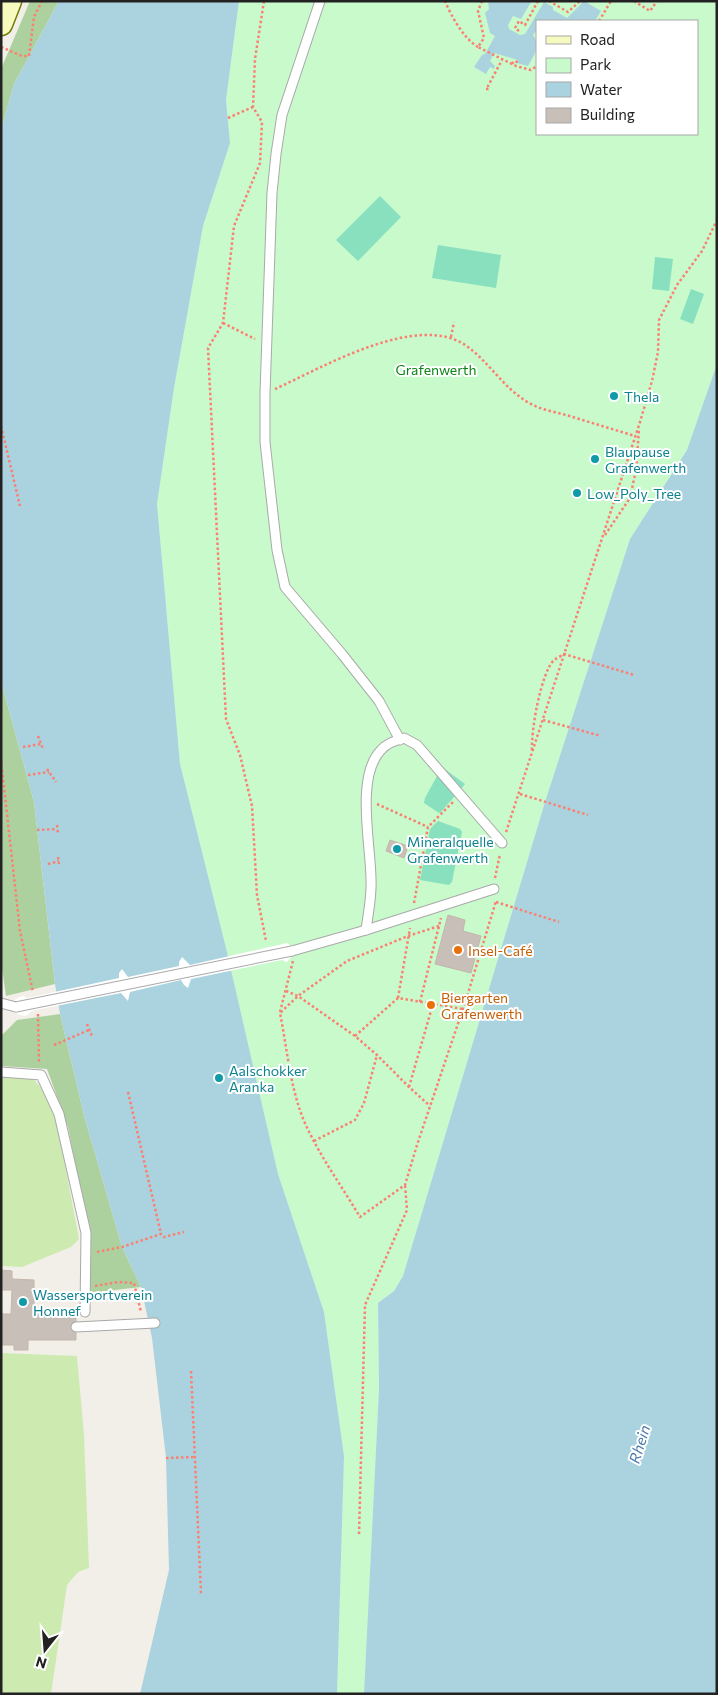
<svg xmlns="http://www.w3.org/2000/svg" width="718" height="1695" font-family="Commissioner,sans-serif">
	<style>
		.grass { fill: #cdebb0 }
		.forest { fill: #add19e }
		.park { fill: #c8facc; fill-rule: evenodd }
		.pitch { fill: #88e0be }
		.water { fill: #aad3df }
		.pier { fill: #fff }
		.building { fill: #c7bfb8; stroke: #c4b6ab }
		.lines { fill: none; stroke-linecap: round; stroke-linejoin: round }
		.lane-casing { stroke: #a9a9a9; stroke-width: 11 }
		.secondary-casing { stroke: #707d05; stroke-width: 25 }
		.path { stroke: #fa8072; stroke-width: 2.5; stroke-dasharray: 2.5 2.5; stroke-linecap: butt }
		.lane { stroke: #fff; stroke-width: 9 }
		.secondary { stroke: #f7fabf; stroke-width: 22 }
		.lane-bridge-casing { stroke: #a9a9a9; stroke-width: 11; stroke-linecap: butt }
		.lane-bridge { stroke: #fff; stroke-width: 9 }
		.culture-dot { fill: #0f9aa8; stroke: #fff; stroke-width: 2 }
		.food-dot { fill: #e8710a; stroke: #fff; stroke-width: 2 }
		.labels { text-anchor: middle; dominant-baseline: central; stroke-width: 4; stroke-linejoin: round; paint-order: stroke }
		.park-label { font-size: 14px; fill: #0c8416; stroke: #fff }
		.culture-label { font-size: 14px; fill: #0d838f; stroke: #fff; text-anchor: start }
		.food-label { font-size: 14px; fill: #c56008; stroke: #fff; text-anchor: start }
		.water-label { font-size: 15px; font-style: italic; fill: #4a7aab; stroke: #fff }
	</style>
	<rect width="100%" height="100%" fill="#f2efe9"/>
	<g class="grass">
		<path d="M1,1075L32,1078L47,1093L58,1128L79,1239L71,1247L22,1267L1,1266Z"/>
		<path d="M1,1353L77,1356L84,1435L89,1568L78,1572L67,1585L51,1694H1Z"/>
	</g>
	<g class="forest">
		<path d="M30,1H59L14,84L1,130V69Z"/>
		<path d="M1,681L34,802L55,984L6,996L1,961Z"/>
		<path d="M60,1014L85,1119L122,1247L141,1287L89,1293L90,1243L76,1167L68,1127L47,1069L1,1066V1036L17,1020Z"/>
	</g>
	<path class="park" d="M239,1H717V364L687,450L630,539L545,802L403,1276L394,1291L378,1303L379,1388L364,1694H337L344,1456L324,1312L278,1174L226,948L180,764L157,504L174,388L203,226L230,143L226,100ZM537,21H697V134H537Z"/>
	<g class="pitch">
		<path d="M380,196L401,217L358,261L336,240Z"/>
		<path d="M438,245L501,255L496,288L432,278Z"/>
		<path d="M655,257L673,259L669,291L652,289Z"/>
		<path d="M691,289L704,294L693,324L680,319Z"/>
		<path d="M442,767L465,784L441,812L439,813L424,803L425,798Z"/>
		<path d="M438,821L460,829L462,832L452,882L449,885L420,880L430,829Z"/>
	</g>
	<g class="water">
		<path d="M59,1H239L226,100L230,143L203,226L174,388L157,504L180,764L226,948L278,1174L324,1312L344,1456L337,1694H140L169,1570L166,1458L152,1338L141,1287L122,1247L85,1119L60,1014L55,984L34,802L1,681V130L14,84Z"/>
		<path d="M488,1L531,2L521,19L513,16L508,25L509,29L520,35L525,34L544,2L553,7V10L567,18L584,1L601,11L595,21H537V33L535,32L533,35C541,47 534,55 528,66L517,63L518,60L494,53L490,61L495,66L494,69L490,67L486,74L474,67L482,55L485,54L495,36L490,33L485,13L489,9Z"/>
		<path d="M717,364V1694H364L379,1388L378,1303L394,1291L403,1276L545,802L630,539L687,450Z"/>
	</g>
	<path class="pier" d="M287,943L291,946L292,956L287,962L282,960L191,979L188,988L184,985L181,980L130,992L128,1001L121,993L31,1011L28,1015L24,1016L17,1014L15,1000L19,997L23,996L27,998L119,978V973L122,969L128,977L179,966V962L182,957L190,965Z"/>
	<g class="building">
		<path d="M390,840L408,846L404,858L386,851Z"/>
		<path d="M448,915L465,920L463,931L481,936L471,973L435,964Z"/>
		<path d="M1,1270L12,1271V1279L34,1280V1314L76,1315V1340H28V1350H14V1345H1V1314H11L12,1290H1Z"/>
	</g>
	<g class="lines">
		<g class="lane-casing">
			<g id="lane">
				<path d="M320,1L282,115L276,154L272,193L265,393V442L277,550L285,587L342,654L379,701L400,740"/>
				<path d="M366,930C368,914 372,896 371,880C371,845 355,777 381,750C387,743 396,740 404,738L417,745L502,843"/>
				<path d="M292,951L366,930L494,889"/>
				<path d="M1,1003L16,1007"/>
				<path d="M1,1072L41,1075L59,1114L86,1233L85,1312"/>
				<path d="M76,1327L155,1323"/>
			</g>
		</g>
		<g class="secondary-casing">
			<path id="secondary" d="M1,24L10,1"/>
		</g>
		<g class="path">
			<path d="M264,1L255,59L253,107L262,122L260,163L234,226L223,323L208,348L226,719L240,755L252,806L257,895L266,941"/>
			<path d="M445,1C451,16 464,39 478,47"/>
			<path d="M482,1L478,11L484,38L478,47L516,66L531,70L537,66"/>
			<path d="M549,1L568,12L580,1"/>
			<path d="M634,1L650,11L657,1"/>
			<path d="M529,2V1"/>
			<path d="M599,21L611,1"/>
			<path d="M519,31L515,28L519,21L525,25L538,1"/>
			<path d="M1,47L22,56H29L34,17L42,1"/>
			<path d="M512,64L514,61L518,62"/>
			<path d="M486,89H489L488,86L502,60"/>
			<path d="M228,118L253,107"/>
			<path d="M223,323L255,339"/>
			<path d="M451,337L454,322"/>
			<path d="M275,389C322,368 419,310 468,347C491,364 506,392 533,405C543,410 555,412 566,415C589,422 612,429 635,436"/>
			<path d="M1,426L20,506"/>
			<path d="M605,535L630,498L636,470L639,429"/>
			<path d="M543,720L601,736"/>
			<path d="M38,736L43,749"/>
			<path d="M23,747L41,744"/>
			<path d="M532,750C531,730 541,673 554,660C557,658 561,656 564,654L634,675"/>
			<path d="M1,760L20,931L33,992"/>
			<path d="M47,769L56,782"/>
			<path d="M28,775L49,772"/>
			<path d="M520,794L588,815"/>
			<path d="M377,804L428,827"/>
			<path d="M57,825L58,834"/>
			<path d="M37,830L57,829"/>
			<path d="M506,832L640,422L652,381L658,352L659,320L677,285L702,251L717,220"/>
			<path d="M58,857L59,864"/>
			<path d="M48,864L59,861"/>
			<path d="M495,878L500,854"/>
			<path d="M496,902L559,922"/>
			<path d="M414,903L428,827L453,802"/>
			<path d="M439,926L408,936L347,961L298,996L280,1013C287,1048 290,1087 304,1121C319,1155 341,1185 360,1217L405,1185L417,1145L466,1000L496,901"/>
			<path d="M286,991L298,996L355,1036L377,1055L409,1087L430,1106"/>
			<path d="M398,998L410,928"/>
			<path d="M420,1002L441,918"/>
			<path d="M280,1012L293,961"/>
			<path d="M38,1014L39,1064"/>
			<path d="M87,1024L92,1036"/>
			<path d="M355,1036L398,998L463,1009"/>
			<path d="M54,1045L89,1030"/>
			<path d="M409,1087L433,1004"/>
			<path d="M128,1092L161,1234"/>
			<path d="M314,1141L355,1120L364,1103L377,1055"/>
			<path d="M97,1252L122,1247L161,1234L164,1237L184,1232"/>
			<path d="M95,1286L118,1282L134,1283L141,1312"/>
			<path d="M191,1371L201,1594"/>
			<path d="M166,1458L196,1457"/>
			<path d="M359,1534L365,1305L407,1210L405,1185"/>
		</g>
		<use href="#lane" class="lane"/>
		<use href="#secondary" class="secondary"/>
		<g class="lane-bridge-casing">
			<path id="lane-bridge" d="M16,1007L292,951"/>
		</g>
		<use href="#lane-bridge" class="lane-bridge"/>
	</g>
	<g class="culture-dot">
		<circle cx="614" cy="396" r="5"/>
		<circle cx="595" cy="459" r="5"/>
		<circle cx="577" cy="493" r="5"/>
		<circle cx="397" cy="849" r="5"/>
		<circle cx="219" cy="1078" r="5"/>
		<circle cx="23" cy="1302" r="5"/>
	</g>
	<g class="food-dot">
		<circle cx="458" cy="950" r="5"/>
		<circle cx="431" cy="1005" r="5"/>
	</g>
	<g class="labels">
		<g class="park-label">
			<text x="436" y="369">Grafenwerth</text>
		</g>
		<g class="culture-label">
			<text x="624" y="396">Thela</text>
			<text x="605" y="451">Blaupause<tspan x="605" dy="16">Grafenwerth</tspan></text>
			<text x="587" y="493">Low_Poly_Tree</text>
			<text x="407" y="841">Mineralquelle<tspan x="407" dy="16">Grafenwerth</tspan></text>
			<text x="229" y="1070">Aalschokker<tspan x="229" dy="16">Aranka</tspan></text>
			<text x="33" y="1294">Wassersportverein<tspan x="33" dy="16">Honnef</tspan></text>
		</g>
		<g class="food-label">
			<text x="468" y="950">Insel-Café</text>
			<text x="441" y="997">Biergarten<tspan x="441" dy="16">Grafenwerth</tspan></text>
		</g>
		<g class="water-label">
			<text transform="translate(639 1444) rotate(-73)">Rhein</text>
		</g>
	</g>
	<rect width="718" height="1695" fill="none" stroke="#222222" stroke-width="5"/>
	<rect x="536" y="20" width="162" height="115" fill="#ffffff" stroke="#a7a7a7"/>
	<rect x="546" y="36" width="25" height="8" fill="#f7fabf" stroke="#a7a7a7"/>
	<text x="580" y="45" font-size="15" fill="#222222">Road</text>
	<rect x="546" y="58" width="25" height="15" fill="#c8facc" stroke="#a7a7a7"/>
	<text x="580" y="70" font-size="15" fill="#222222">Park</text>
	<rect x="546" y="82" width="25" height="15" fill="#aad3df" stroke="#a7a7a7"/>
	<text x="580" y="95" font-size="15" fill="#222222">Water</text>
	<rect x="546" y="108" width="25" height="15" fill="#c7bfb8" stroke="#a7a7a7"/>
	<text x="580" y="120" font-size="15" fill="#222222">Building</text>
	<g transform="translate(45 1650) rotate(197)" stroke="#ffffff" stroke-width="4" paint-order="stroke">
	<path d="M0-4L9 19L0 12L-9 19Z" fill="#222222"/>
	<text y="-8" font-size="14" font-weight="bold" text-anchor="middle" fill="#222222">N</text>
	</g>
</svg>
